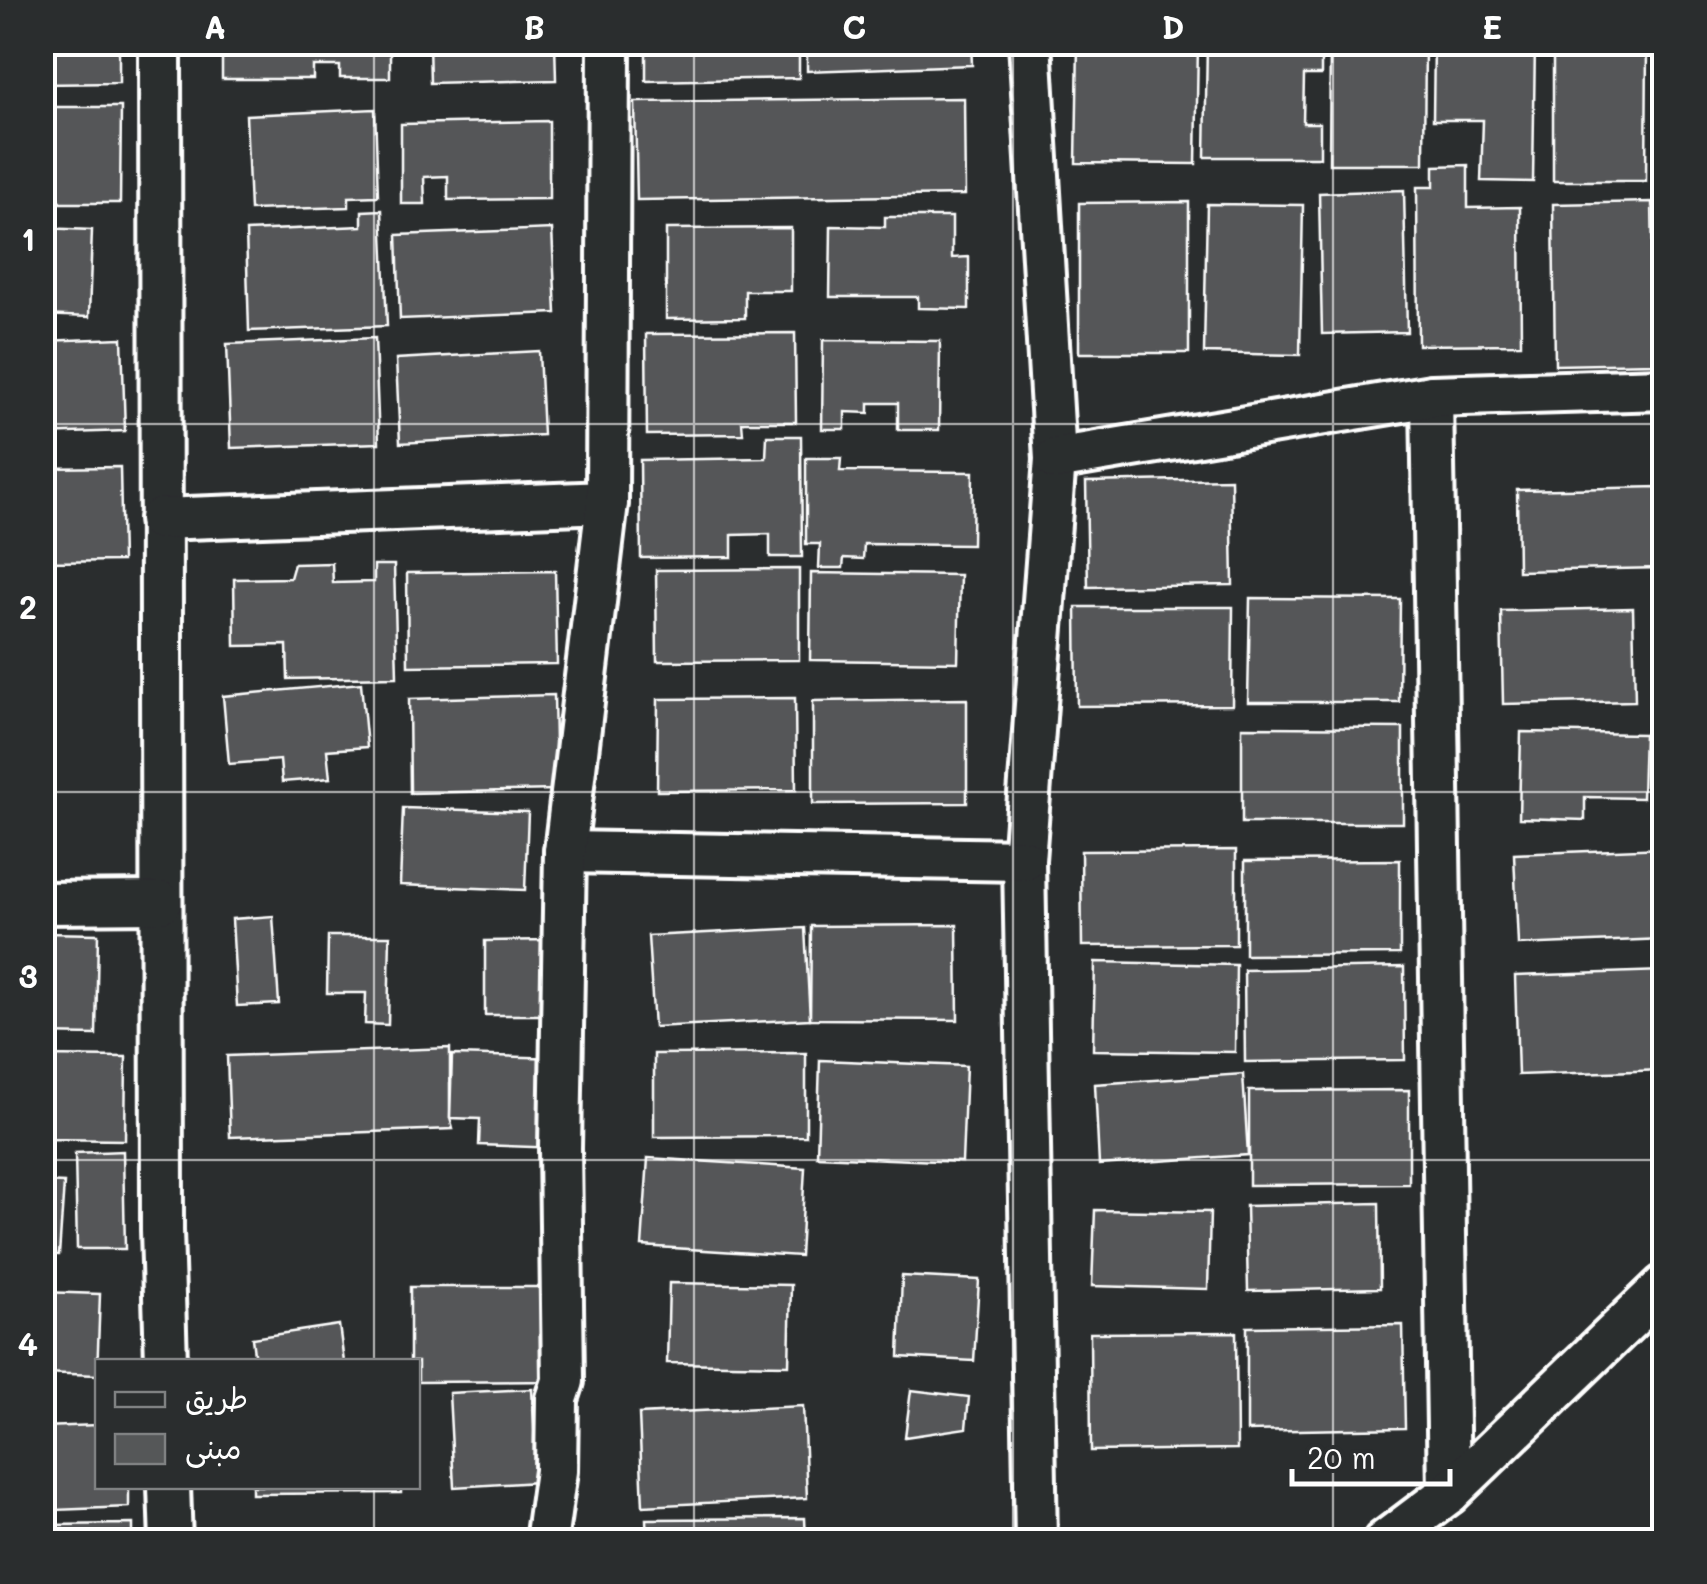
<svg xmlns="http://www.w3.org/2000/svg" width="1707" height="1584" font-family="Mali,'Playpen Sans Arabic',sans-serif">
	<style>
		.building { fill: #555758; stroke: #fff; stroke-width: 2.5 }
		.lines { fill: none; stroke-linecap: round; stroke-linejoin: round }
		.street-casing { stroke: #fff; stroke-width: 48 }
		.street { stroke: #2a2d2e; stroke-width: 40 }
		.grid { fill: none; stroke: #fff; stroke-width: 2.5; stroke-opacity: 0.55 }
		.neatline { fill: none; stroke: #fff; stroke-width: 4 }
		.grid-label { font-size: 32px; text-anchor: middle; font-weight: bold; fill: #fff }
	</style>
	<rect width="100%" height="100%" fill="#2a2d2e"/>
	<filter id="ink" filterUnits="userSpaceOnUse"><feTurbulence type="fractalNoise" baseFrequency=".01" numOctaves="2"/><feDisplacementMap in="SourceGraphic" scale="20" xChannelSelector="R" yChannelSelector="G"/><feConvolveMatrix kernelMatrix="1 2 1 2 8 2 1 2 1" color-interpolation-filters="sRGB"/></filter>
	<g filter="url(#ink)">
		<g class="building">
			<path d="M42,42H119V83L42,84Z"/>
			<path d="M222,42H390V78H340V66H313V79H222Z"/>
			<path d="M429,42H555L556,80L430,83Z"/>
			<path d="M646,42H799V78L646,81Z"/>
			<path d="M807,42H971L972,65L807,71Z"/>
			<path d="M1078,42H1198L1196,164L1076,163Z"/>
			<path d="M1207,42H1321V75H1304L1303,123H1320V157H1205Z"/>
			<path d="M1330,42H1425L1424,164H1329Z"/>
			<path d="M1434,42H1535L1533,182L1481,181L1483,120H1433Z"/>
			<path d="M1553,42H1647L1646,181H1553Z"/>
			<path d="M964,98L965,195L637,200L635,102Z"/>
			<path d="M42,107H121L120,203H60L48,166H42Z"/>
			<path d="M375,109L378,196L349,197V207L250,210L246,115Z"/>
			<path d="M549,121V199L448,200V176L424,177L425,204H401V124Z"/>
			<path d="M1468,165V208L1520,207L1521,344L1418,345L1417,187H1434V166Z"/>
			<path d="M1404,190L1407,332L1322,334L1319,193Z"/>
			<path d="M1189,202V353H1079V203Z"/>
			<path d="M1652,202L1655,363L1555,365L1553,204Z"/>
			<path d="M1207,204L1303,205L1300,355L1204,353Z"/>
			<path d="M382,210L387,326L249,331L246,231L362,226V211Z"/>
			<path d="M885,217H952V258L969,257V309L918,308V297H830L831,226L885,227Z"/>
			<path d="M42,228L92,230L89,317L42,315Z"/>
			<path d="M791,228V291H745V318L666,319V229Z"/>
			<path d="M552,229L556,313L400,319L397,235Z"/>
			<path d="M795,333L796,422H742L743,434L647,435L646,334Z"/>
			<path d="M122,338L125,431L42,434V341Z"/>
			<path d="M375,338L379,443L231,448L227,344Z"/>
			<path d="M823,340L940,341L939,430H898V403H869V413L845,412V429H822Z"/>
			<path d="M539,351L543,435L400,443L396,359Z"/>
			<path d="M767,436H801L802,557H770V534L732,535V557L641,558L640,460L766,458Z"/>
			<path d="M806,458H841L840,471L973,472L972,545L864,544L863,559L844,558L843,568H819L820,544H806Z"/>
			<path d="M120,467L122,561L42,562V468Z"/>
			<path d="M1231,479L1233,585L1088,587L1086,482Z"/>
			<path d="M1660,487L1662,568L1518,571L1517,490Z"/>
			<path d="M332,563L333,583L374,582V565H394L397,677L288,679L287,645L235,646L234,579L290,578L294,564Z"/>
			<path d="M799,569V660L657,661L656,570Z"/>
			<path d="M555,571L557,664L408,666L407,573Z"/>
			<path d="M811,573L960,575L958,662L810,660Z"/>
			<path d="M1250,598L1400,599L1399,702H1248Z"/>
			<path d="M1076,607H1233L1232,705L1077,706Z"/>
			<path d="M1633,608L1635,701L1503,704L1501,611Z"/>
			<path d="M361,683L367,747L327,750L330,778L282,782L280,760L229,764L223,696Z"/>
			<path d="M554,695L556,790L410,793L409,699Z"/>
			<path d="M795,698L796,790L657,791L658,699Z"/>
			<path d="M967,699V803L813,804V701Z"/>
			<path d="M1242,727L1403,728V823H1242Z"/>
			<path d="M1521,732L1644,734L1642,798L1585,797V820L1519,818Z"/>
			<path d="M403,808L528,812L525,890L400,885Z"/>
			<path d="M1664,848V939L1518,945L1514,854Z"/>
			<path d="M1236,850V945L1082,946L1081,851Z"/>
			<path d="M1400,860V954L1245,955V861Z"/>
			<path d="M273,916L279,1004L237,1006L232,919Z"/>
			<path d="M957,925L958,1020L810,1019L811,926Z"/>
			<path d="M805,928L810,1019L654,1027L648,936Z"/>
			<path d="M42,933L98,934L96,1035L42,1034Z"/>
			<path d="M328,936H390L388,1025L365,1024L366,993H327Z"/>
			<path d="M553,940V1015H485V941Z"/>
			<path d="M1095,962L1236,965L1235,1052L1093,1050Z"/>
			<path d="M1404,967L1405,1060L1245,1062L1244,970Z"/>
			<path d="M1664,971V1070L1518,1075L1515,976Z"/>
			<path d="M450,1048V1118L453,1129L230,1137L227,1056Z"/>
			<path d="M806,1053V1136L654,1137V1054Z"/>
			<path d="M452,1055L564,1058L560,1148L479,1145L480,1119L450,1118Z"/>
			<path d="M42,1056L126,1057L125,1140L42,1139Z"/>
			<path d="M820,1060L966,1066L962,1162L817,1156Z"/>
			<path d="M1243,1074L1248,1155L1099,1165L1095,1084Z"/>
			<path d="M1409,1090V1184L1249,1185V1091Z"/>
			<path d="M123,1151L125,1249H77L75,1153Z"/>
			<path d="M648,1158L805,1168L800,1256L642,1246Z"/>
			<path d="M42,1182L64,1183L59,1255L42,1254Z"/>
			<path d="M1379,1203L1380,1288L1248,1291L1246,1206Z"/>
			<path d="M1095,1210L1210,1212L1208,1289L1092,1286Z"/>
			<path d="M902,1276L979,1280L974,1361L899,1357Z"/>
			<path d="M669,1283L791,1285L789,1365L667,1363Z"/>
			<path d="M410,1287H563V1381L418,1382V1362H410Z"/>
			<path d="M42,1292L100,1294L97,1375L42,1373Z"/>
			<path d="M339,1325L344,1362H255L252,1338Z"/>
			<path d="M1403,1325L1405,1428L1247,1431V1327Z"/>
			<path d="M1236,1332L1237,1449L1091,1451L1090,1333Z"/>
			<path d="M532,1389L537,1482L454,1487L449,1393Z"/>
			<path d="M911,1390L969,1397L966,1428L905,1437Z"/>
			<path d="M803,1406L807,1498L643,1506L639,1414Z"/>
			<path d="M98,1425V1486H129V1507L55,1510L54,1481L42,1482V1427Z"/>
			<path d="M252,1486H401V1493L252,1494Z"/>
			<path d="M805,1518L806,1542H647L646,1519Z"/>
			<path d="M133,1524V1542H46V1525Z"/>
			<path d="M393,1535V1542H306Z"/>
		</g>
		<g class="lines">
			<g class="street-casing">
				<g id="street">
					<path d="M160,42L162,1230L166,1362"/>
					<path d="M1030,42L1055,459L1024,860L1036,1542"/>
					<path d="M1432,396L1449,1493"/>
					<path d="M1055,459L1432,396L1664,389"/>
					<path d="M160,519L607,502"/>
					<path d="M565,852L1024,860"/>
					<path d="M42,903L161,902"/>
					<path d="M169,1486L171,1542"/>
					<path d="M546,1542L556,1471L557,1399L563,1381L560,1148L565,852L607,502L609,42"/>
					<path d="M1384,1542L1449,1493L1664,1286"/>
				</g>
			</g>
			<use href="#street" class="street"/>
		</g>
	</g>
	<path class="grid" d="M374,42V1362M694,42V1542M1013,42V1542M1333,42V1542M42,424H1664M42,792H1664M42,1160H1664M374,1486V1542"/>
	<rect width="1707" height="1584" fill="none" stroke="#2a2d2e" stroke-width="110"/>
	<rect x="95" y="1359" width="325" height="130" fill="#2a2d2e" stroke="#7f8182" stroke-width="2.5"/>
	<rect x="115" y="1392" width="50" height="15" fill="#2a2d2e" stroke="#7f8182" stroke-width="2.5"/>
	<text x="185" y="1409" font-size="30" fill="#ffffff">طريق</text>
	<rect x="115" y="1434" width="50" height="30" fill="#555758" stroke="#7f8182" stroke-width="2.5"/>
	<text x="185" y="1459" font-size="30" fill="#ffffff">مبنى</text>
	<path d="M1292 1469v15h158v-15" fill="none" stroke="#ffffff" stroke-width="5"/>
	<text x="1307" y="1469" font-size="30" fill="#ffffff" stroke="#2a2d2e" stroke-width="8" paint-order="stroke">20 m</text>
	<rect x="55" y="55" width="1597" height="1474" class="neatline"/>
	<g class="grid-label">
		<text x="215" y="39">A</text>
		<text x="534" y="39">B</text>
		<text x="854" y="39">C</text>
		<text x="1173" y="39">D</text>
		<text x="1492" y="39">E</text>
		<text x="28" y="251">1</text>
		<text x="28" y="619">2</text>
		<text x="28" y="988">3</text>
		<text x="28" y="1356">4</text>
	</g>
</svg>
